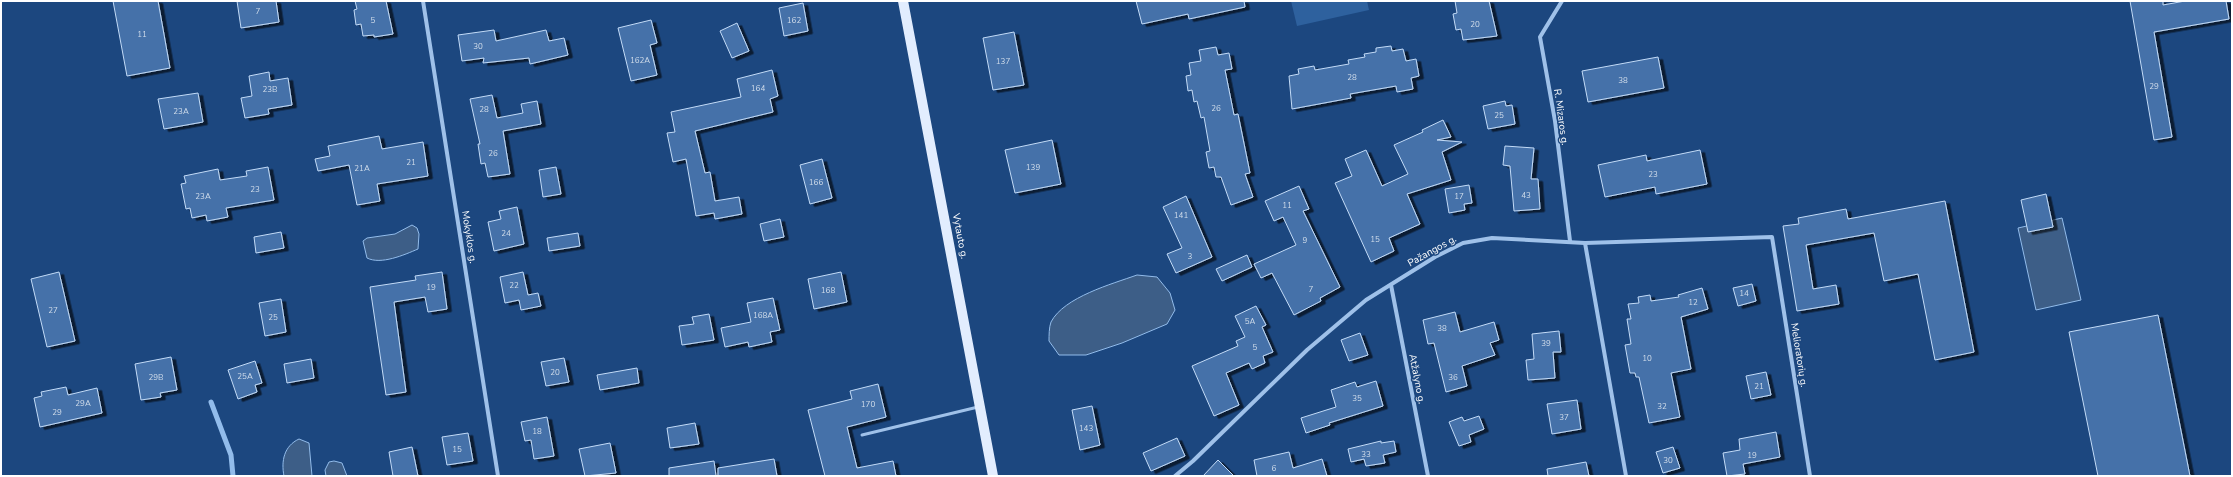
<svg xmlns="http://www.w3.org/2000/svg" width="2233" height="477" font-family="'Nunito Sans',sans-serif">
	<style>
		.green { fill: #2e619e }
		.water { fill: #3d5e87; stroke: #92bceb }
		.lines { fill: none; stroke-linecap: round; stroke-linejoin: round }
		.stream { stroke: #92bceb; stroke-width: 5 }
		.building { fill: #4471a9; stroke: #c3dbf7; filter: url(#shadow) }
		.lane { stroke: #9fc1e9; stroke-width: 3 }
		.street { stroke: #9fc1e9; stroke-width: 4 }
		.primary { stroke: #e2edfe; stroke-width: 10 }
		.labels { text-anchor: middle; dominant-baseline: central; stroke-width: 3; stroke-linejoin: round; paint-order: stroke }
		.number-label { font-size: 8px; fill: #d0dcea }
		.street-label { font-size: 10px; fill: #fff; stroke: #1c477f }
	</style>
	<defs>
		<filter id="shadow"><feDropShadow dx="4.5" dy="2.5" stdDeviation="0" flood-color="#0009"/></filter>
	</defs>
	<rect width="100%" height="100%" fill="#1c477f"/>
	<path class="green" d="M1291,1H1367L1369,10L1297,26Z"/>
	<g class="water">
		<path d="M2062,218L2081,300L2036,310L2018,228Z"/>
		<path d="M412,225L417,228L419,234L418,249C404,255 381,265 367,258L363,241L367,238L395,234Z"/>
		<path d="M1137,275L1157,277L1170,293L1175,310L1167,324L1122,343L1086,355H1059L1049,341C1049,336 1049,327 1051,322C1064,297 1112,284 1137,275Z"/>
		<path d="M299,439L309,443L312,476H284C281,461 284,446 299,439Z"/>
		<path d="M334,461L342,463L347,476H326L325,470L329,462Z"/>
	</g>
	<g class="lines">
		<path class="stream" d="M211,402L231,455L233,476"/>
	</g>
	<g class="building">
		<path d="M113,1H158L170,68L127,76Z"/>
		<path d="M237,1H276L279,22L241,28Z"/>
		<path d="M355,1H386L393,34L374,37V35L363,36L361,24L356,25L354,10L357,9Z"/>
		<path d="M1136,1H1244L1245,7L1189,19L1188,14L1142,24Z"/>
		<path d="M1455,1H1489L1497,36L1463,40L1461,29L1456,30L1453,14L1457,13Z"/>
		<path d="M2130,1H2163V5L2185,1H2226L2229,19L2154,32L2172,137L2154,140Z"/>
		<path d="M803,3L808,31L784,36L779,8Z"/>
		<path d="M651,20L657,43L650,45L657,75L631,81L618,28Z"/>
		<path d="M737,23L749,51L732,58L720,31Z"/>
		<path d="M494,30L496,41L546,30L549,41L564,38L568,55L530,64L529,58L483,63L484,58L462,61L458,35Z"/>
		<path d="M1014,32L1024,85L993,90L983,38Z"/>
		<path d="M1391,46L1392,51L1403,49L1406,61L1416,59L1419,76L1411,78L1413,89L1397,92L1396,86L1350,94L1351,98L1292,109L1289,76L1299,74L1298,69L1314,66L1315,70L1349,64L1348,60L1365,57L1364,54L1376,52V48Z"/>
		<path d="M1216,47L1218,55L1229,53L1232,69L1225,70L1234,115L1238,114L1250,173L1245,174L1253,197L1231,205L1221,177H1216L1214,167L1209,168L1206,152L1210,151L1204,117L1201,118L1197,101L1194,102L1192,90L1188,91L1186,76L1191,75L1189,63L1201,61L1199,50Z"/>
		<path d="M1658,57L1664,88L1588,102L1582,71Z"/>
		<path d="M772,70L778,96L770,99L773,112L695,131L705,173L710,172L715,201L739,197L742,214L715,219L714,213L696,216L686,159L673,162L667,133L675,132L671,112L741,97L737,79Z"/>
		<path d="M269,72L270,81L288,78L292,105L268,109L269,114L245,118L241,98L252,96L249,76Z"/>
		<path d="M198,93L203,122L164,129L158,99Z"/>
		<path d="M492,95L497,118L523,113L521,104L537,101L541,124L503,131L510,174L488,177L485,163L481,164L478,144H480L470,99Z"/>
		<path d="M1505,101L1506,106L1512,105L1515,124L1488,129L1483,106Z"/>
		<path d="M1443,120L1451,137L1437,140L1462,142L1442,152L1451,180L1407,194L1420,224L1389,238L1394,251L1371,262L1335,183L1352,176L1345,159L1366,150L1382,186L1408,174L1394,145L1423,132L1422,130Z"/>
		<path d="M379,136L382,149L423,142L428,176L377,184L380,201L357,205L349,165L318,171L315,159L330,156L328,146Z"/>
		<path d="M1052,140L1061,184L1015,193L1005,150Z"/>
		<path d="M1505,146L1534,148L1531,179H1538L1540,209L1514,211L1510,166L1503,165Z"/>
		<path d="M1700,150L1707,184L1656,194L1655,187L1605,197L1598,165L1646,155L1647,161Z"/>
		<path d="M822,159L832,198L810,204L800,165Z"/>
		<path d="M268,167L274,200L226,208L228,217L207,221L206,215L192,218L190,208L186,209L181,184L186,183L184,176L218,169L220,180L247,176L246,171Z"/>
		<path d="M556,167L561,194L543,197L539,170Z"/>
		<path d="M1469,185L1472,203L1464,204L1465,210L1449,213L1445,189Z"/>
		<path d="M1299,186L1309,209L1303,211L1340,287L1320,298L1321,301L1294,315L1272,273L1261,278L1254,264L1296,245L1283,217L1274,221L1265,201Z"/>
		<path d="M2046,194L2053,227L2028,232L2021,200Z"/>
		<path d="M1186,196L1212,257L1176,273L1167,254L1182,248L1163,207Z"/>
		<path d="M1945,201L1974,352L1935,360L1918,274L1884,281L1874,233L1806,245L1813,289L1836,285L1839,304L1797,311L1783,226L1799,224L1798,218L1846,209L1848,219Z"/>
		<path d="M517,207L524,244L494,251L488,222L501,219L499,211Z"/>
		<path d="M780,219L784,237L764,241L760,224Z"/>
		<path d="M281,232L284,248L256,253L254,237Z"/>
		<path d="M578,233L580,246L549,251L547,238Z"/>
		<path d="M1247,255L1252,267L1222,281L1216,269Z"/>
		<path d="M59,272L75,341L47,347L31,279Z"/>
		<path d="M442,272L447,309L428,312L425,297L394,302L406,392L386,395L370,287L416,280L415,276Z"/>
		<path d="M523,272L528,295L538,293L541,306L521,310L519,300L505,303L500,277Z"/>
		<path d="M841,272L847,302L814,309L808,279Z"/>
		<path d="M1752,284L1756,301L1738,306L1733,288Z"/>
		<path d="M1702,288L1708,309L1681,317L1691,369L1671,373L1680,417L1649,423L1639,377H1636L1635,373H1630L1625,345L1631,344L1627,319H1631L1628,304L1639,303L1638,297L1650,295L1651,301L1679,297L1678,295Z"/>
		<path d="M773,298L780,330L770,332L772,342L749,347L748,342L725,347L721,328L751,322L747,303Z"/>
		<path d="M281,299L286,332L265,336L259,303Z"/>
		<path d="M1256,306L1266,325L1262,327L1273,352L1263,356L1265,363L1252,369L1249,363L1226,373L1239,405L1214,416L1192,366L1238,346L1236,341L1245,337L1235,316Z"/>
		<path d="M1455,312L1460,332L1494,322L1499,340L1490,343L1495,355L1462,366L1467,386L1446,392L1434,343L1428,344L1423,320Z"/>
		<path d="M709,314L714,340L682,345L679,326L694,324L692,317Z"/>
		<path d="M2158,315L2190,476H2098L2069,332Z"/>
		<path d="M1559,331L1561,352H1553L1555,378L1528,380L1526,360L1534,359L1532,334Z"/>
		<path d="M1360,333L1368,355L1349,361L1341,340Z"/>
		<path d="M171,357L177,390L160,393L161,397L141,400L135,364Z"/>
		<path d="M564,358L569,382L546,386L541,362Z"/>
		<path d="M311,359L314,378L287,383L284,364Z"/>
		<path d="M255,361L262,383L255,385L257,392L238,399L228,370Z"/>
		<path d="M637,368L639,383L600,390L597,375Z"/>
		<path d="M1766,372L1771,395L1751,399L1746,376Z"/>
		<path d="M1376,381L1383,406L1329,423L1330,425L1306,433L1301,418L1336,407L1331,390L1355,382L1357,387Z"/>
		<path d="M878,384L886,417L847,427L857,468L893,461L896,476H825L808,410L852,399L850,391Z"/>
		<path d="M66,387L68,395L97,388L102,413L40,427L34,398L42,396L41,392Z"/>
		<path d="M1577,400L1581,429L1552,434L1547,404Z"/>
		<path d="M1092,406L1100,445L1080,450L1072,410Z"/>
		<path d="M1479,416L1484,429L1469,435L1471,442L1459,446L1449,422L1462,417L1464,421Z"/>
		<path d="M547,417L554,456L534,459L531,440L525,441L521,422Z"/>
		<path d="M695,423L699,444L670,448L667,428Z"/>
		<path d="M1776,432L1780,457L1743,464L1745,474L1727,476L1723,453L1740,450L1739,439Z"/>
		<path d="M468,433L473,461L447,465L442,437Z"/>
		<path d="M1177,438L1185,456L1151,471L1143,453Z"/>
		<path d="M1381,441V443L1394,441L1396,452L1383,455L1385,463L1366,466L1364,459L1351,462L1348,449Z"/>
		<path d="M610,443L616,473L585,476L579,449Z"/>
		<path d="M412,447L418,476H393L389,452Z"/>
		<path d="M1673,447L1680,468L1663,473L1656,452Z"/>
		<path d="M1289,452L1293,468L1322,459L1327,476H1257L1254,460Z"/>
		<path d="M774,459L777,476H718V468Z"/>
		<path d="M1218,460L1234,476H1203Z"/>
		<path d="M714,461L716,476H669V468Z"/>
		<path d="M1586,462L1589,476H1548L1547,469Z"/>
	</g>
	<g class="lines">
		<path class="lane" d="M862,435L978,407"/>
		<g class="street">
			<path d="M423,1L498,476"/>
			<path d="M1562,1L1540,37L1555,121L1570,241"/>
			<path d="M1585,243L1626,476"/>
			<path d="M1391,285L1428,476"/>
			<path d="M1175,476L1193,461L1307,350L1366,300L1435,257L1463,243L1492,238L1585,243L1772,237L1810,476"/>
		</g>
		<path class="primary" d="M903,1L993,476"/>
	</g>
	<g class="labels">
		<g class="number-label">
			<text x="258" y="11">7</text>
			<text x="373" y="20">5</text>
			<text x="794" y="20">162</text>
			<text x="1475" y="24">20</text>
			<text x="142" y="34">11</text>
			<text x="478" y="46">30</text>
			<text x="640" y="60">162A</text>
			<text x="1003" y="61">137</text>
			<text x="1352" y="77">28</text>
			<text x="1623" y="80">38</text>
			<text x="2154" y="86">29</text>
			<text x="758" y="88">164</text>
			<text x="270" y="89">23B</text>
			<text x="1216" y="108">26</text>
			<text x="484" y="109">28</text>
			<text x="181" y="111">23A</text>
			<text x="1499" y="115">25</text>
			<text x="493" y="153">26</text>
			<text x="411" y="162">21</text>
			<text x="1033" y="167">139</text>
			<text x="362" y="168">21A</text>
			<text x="1653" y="174">23</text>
			<text x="816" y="182">166</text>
			<text x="255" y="189">23</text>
			<text x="1526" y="195">43</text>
			<text x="203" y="196">23A</text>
			<text x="1459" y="196">17</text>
			<text x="1287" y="205">11</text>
			<text x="1181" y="215">141</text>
			<text x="506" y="233">24</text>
			<text x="1375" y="239">15</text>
			<text x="1305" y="240">9</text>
			<text x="1190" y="256">3</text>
			<text x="514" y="285">22</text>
			<text x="431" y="287">19</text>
			<text x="1311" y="289">7</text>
			<text x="828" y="290">168</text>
			<text x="1744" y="293">14</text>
			<text x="1693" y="302">12</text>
			<text x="53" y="310">27</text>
			<text x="763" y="315">168A</text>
			<text x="273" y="317">25</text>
			<text x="1250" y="321">5A</text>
			<text x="1442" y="328">38</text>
			<text x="1546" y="343">39</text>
			<text x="1255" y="347">5</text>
			<text x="1647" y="358">10</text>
			<text x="555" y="372">20</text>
			<text x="245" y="376">25A</text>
			<text x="156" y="377">29B</text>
			<text x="1453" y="377">36</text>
			<text x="1759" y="386">21</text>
			<text x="1357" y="398">35</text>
			<text x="83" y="403">29A</text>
			<text x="868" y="404">170</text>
			<text x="1662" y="406">32</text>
			<text x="57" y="412">29</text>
			<text x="1564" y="417">37</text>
			<text x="1086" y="428">143</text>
			<text x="537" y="431">18</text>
			<text x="457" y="449">15</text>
			<text x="1366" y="454">33</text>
			<text x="1752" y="455">19</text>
			<text x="1668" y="460">30</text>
			<text x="1274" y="468">6</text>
		</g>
		<g class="street-label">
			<text transform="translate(1561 117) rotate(82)">R. Mizaros g.</text>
			<text transform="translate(960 236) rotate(79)">Vytauto g.</text>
			<text transform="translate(469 237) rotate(81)">Mokyklos g.</text>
			<text transform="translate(1432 251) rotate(-29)">Pažangos g.</text>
			<text transform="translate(1799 355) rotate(81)">Melioratorių g.</text>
			<text transform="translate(1417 379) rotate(79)">Atžalyno g.</text>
		</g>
	</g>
	<rect width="2233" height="477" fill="none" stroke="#ffffff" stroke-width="4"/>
</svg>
